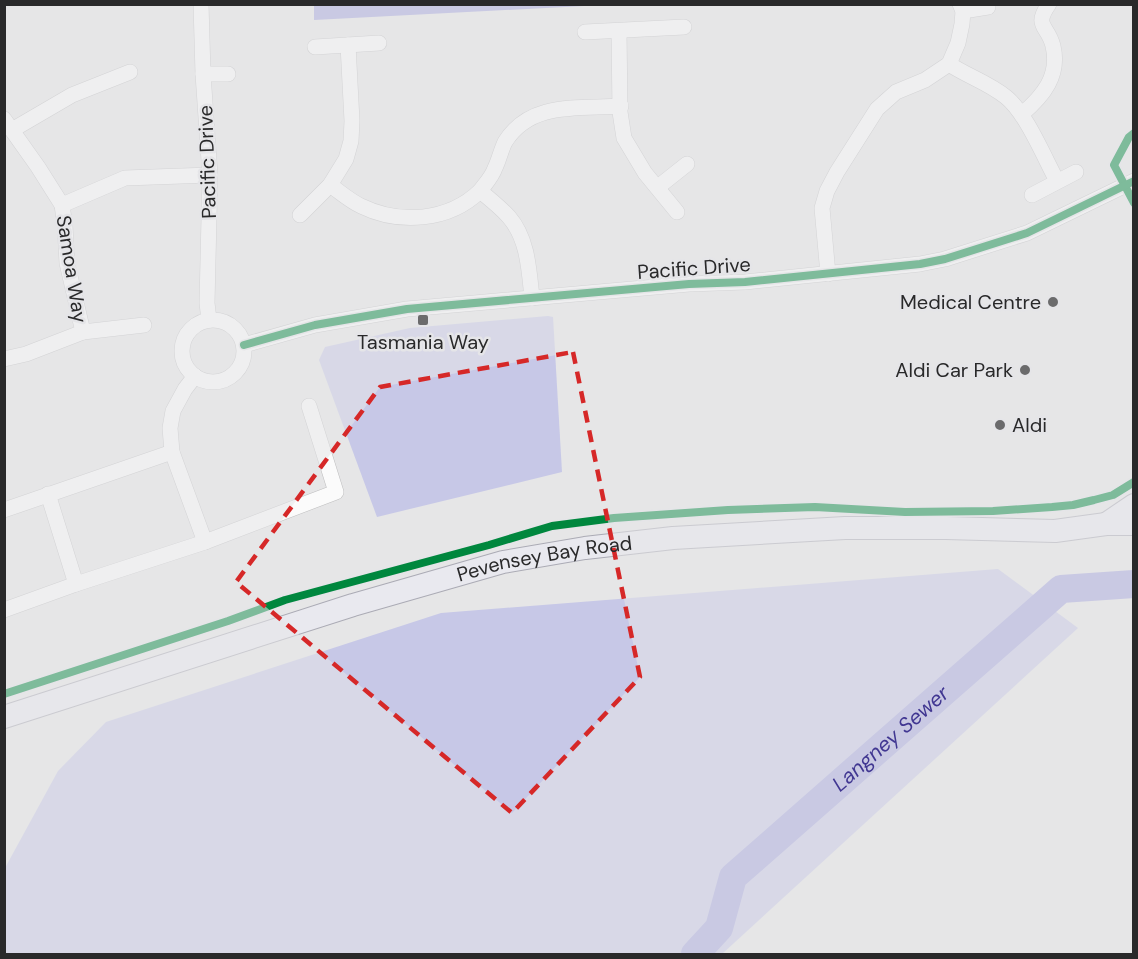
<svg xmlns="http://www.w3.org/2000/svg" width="1138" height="959" font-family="'DM Sans',sans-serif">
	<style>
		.green { fill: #c7c8e7 }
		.water { fill: #a6a6dd }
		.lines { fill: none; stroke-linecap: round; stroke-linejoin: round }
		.river { stroke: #a6a6dd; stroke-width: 28 }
		.minor-casing { stroke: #bebebf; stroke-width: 16 }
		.primary-casing { stroke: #ababb5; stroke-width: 24 }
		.minor { stroke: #fbfbfb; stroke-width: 15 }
		.primary { stroke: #e9e9ef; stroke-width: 22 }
		.cycleway-casing { stroke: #e5e5e8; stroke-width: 11 }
		.cycleway { stroke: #00873e; stroke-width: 8 }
		.marked { fill: none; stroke: #d62828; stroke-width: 4.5; stroke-dasharray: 12 8; stroke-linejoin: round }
		.poi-dot { fill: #6b6b6c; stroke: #e5e5e8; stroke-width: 2 }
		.labels { text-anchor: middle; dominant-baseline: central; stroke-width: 5; stroke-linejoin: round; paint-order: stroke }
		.street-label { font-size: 20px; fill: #29292a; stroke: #e5e5e8 }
		.poi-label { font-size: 20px; fill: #29292a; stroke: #e5e5e8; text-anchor: end }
		.water-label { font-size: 21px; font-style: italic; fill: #413792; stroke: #e5e5e8 }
	</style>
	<rect width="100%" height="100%" fill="#e6e6e7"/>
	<g class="green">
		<path d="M548,316L553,317L562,472L377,517L319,360L325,347L410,328Z"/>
		<path d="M998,569L1078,628L722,954H5V868L58,771L106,722L441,613Z"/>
	</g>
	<path class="water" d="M314,4H603V5L314,20Z"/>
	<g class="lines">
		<path class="river" id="s1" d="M695,954L719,928L733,877L1061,589L1134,584"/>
		<g class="minor-casing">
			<g id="minor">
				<path d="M201,4L203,74L210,175L207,303L209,320"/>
				<path d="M963,11L988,7"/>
				<path d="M619,31L620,112L624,138L645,173L677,212"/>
				<path d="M585,32L684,27"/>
				<path d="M315,47L379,43"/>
				<path d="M949,64C967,76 989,83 1006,97C1026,113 1044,157 1057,181"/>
				<path d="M203,74H228"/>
				<path d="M1022,114C1043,96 1060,76 1053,46C1048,25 1033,27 1049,4"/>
				<path d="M4,119L38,167L62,205"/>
				<path d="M12,130L72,95L130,72"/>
				<path d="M330,185C340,192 350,201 361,206C400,225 449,221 480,191"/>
				<path d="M658,187L687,164"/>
				<path d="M1032,195L1076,172"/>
				<path d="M300,215L330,185L346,159L351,141L352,121L348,45"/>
				<path d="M828,274L822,208L827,191L837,172L877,109L896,92L925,80L949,64L958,43L962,24L963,11L960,4"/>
				<path d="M532,298C529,270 528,239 509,217C500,207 490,199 480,191C485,184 492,177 495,168C499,160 501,150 505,142C530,101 579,109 621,106"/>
				<circle cx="213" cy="351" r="31"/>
				<path d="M83,332L144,325"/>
				<path d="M244,345L315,325L407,309L689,284L745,282L920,264L945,259L1027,233L1134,181"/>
				<path d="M4,359L26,354L83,332L67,263L65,226L62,205L125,178L210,175"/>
				<path d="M195,376L185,389L173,411L170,428L172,452L205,542"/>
				<path d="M4,510L172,452"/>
				<path d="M76,584L205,542L336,492L309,406"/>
				<path d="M4,610L76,584L48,494"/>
			</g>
		</g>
		<g class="primary-casing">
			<g id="primary">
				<path d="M1106,524L1134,505"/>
				<path id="s2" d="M4,717L353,605L503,562L585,548L673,538L845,528H946L1055,531L1106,524H1134"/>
			</g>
		</g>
		<use href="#minor" class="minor"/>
		<use href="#primary" class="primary"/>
		<g class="cycleway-casing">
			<g id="cycleway">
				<path d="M1134,133L1129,137L1114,165L1134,203"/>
				<path d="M244,345L315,325L407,309L689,284L745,282L920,264L945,259L1027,233L1134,181"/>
				<path d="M4,694L228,621L285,600L489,545L552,526L614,518L728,510L815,507L905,512L993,511L1052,507L1073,505L1094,500L1113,495L1134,482"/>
			</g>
		</g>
		<use href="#cycleway" class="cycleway"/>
	</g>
	<path d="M0 0H1138V959H0ZM573,352L640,677L512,813L236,582L380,387Z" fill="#e6e6e7" fill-opacity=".55" fill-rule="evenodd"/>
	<path class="marked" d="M573,352L640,677L512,813L236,582L380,387Z"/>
	<g class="poi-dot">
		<circle cx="1053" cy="302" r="6"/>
		<rect x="417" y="314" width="12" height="12" rx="3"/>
		<circle cx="1025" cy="370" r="6"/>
		<circle cx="1000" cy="425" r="6"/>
	</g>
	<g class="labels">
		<g class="street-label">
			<text transform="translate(207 162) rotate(-92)">Pacific Drive</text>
			<text transform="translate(694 268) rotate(-4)">Pacific Drive</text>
			<text transform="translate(72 269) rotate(81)">Samoa Way</text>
			<text stroke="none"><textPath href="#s2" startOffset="564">Pevensey Bay Road</textPath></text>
		</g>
		<g class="poi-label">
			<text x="1041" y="302">Medical Centre</text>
			<text x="423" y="342" text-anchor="middle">Tasmania Way</text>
			<text x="1013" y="370">Aldi Car Park</text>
			<text x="1012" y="425" text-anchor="start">Aldi</text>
		</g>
		<g class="water-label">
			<text stroke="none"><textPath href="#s1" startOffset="298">Langney Sewer</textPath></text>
		</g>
	</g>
	<rect width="1138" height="959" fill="none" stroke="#29292a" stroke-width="12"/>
</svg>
